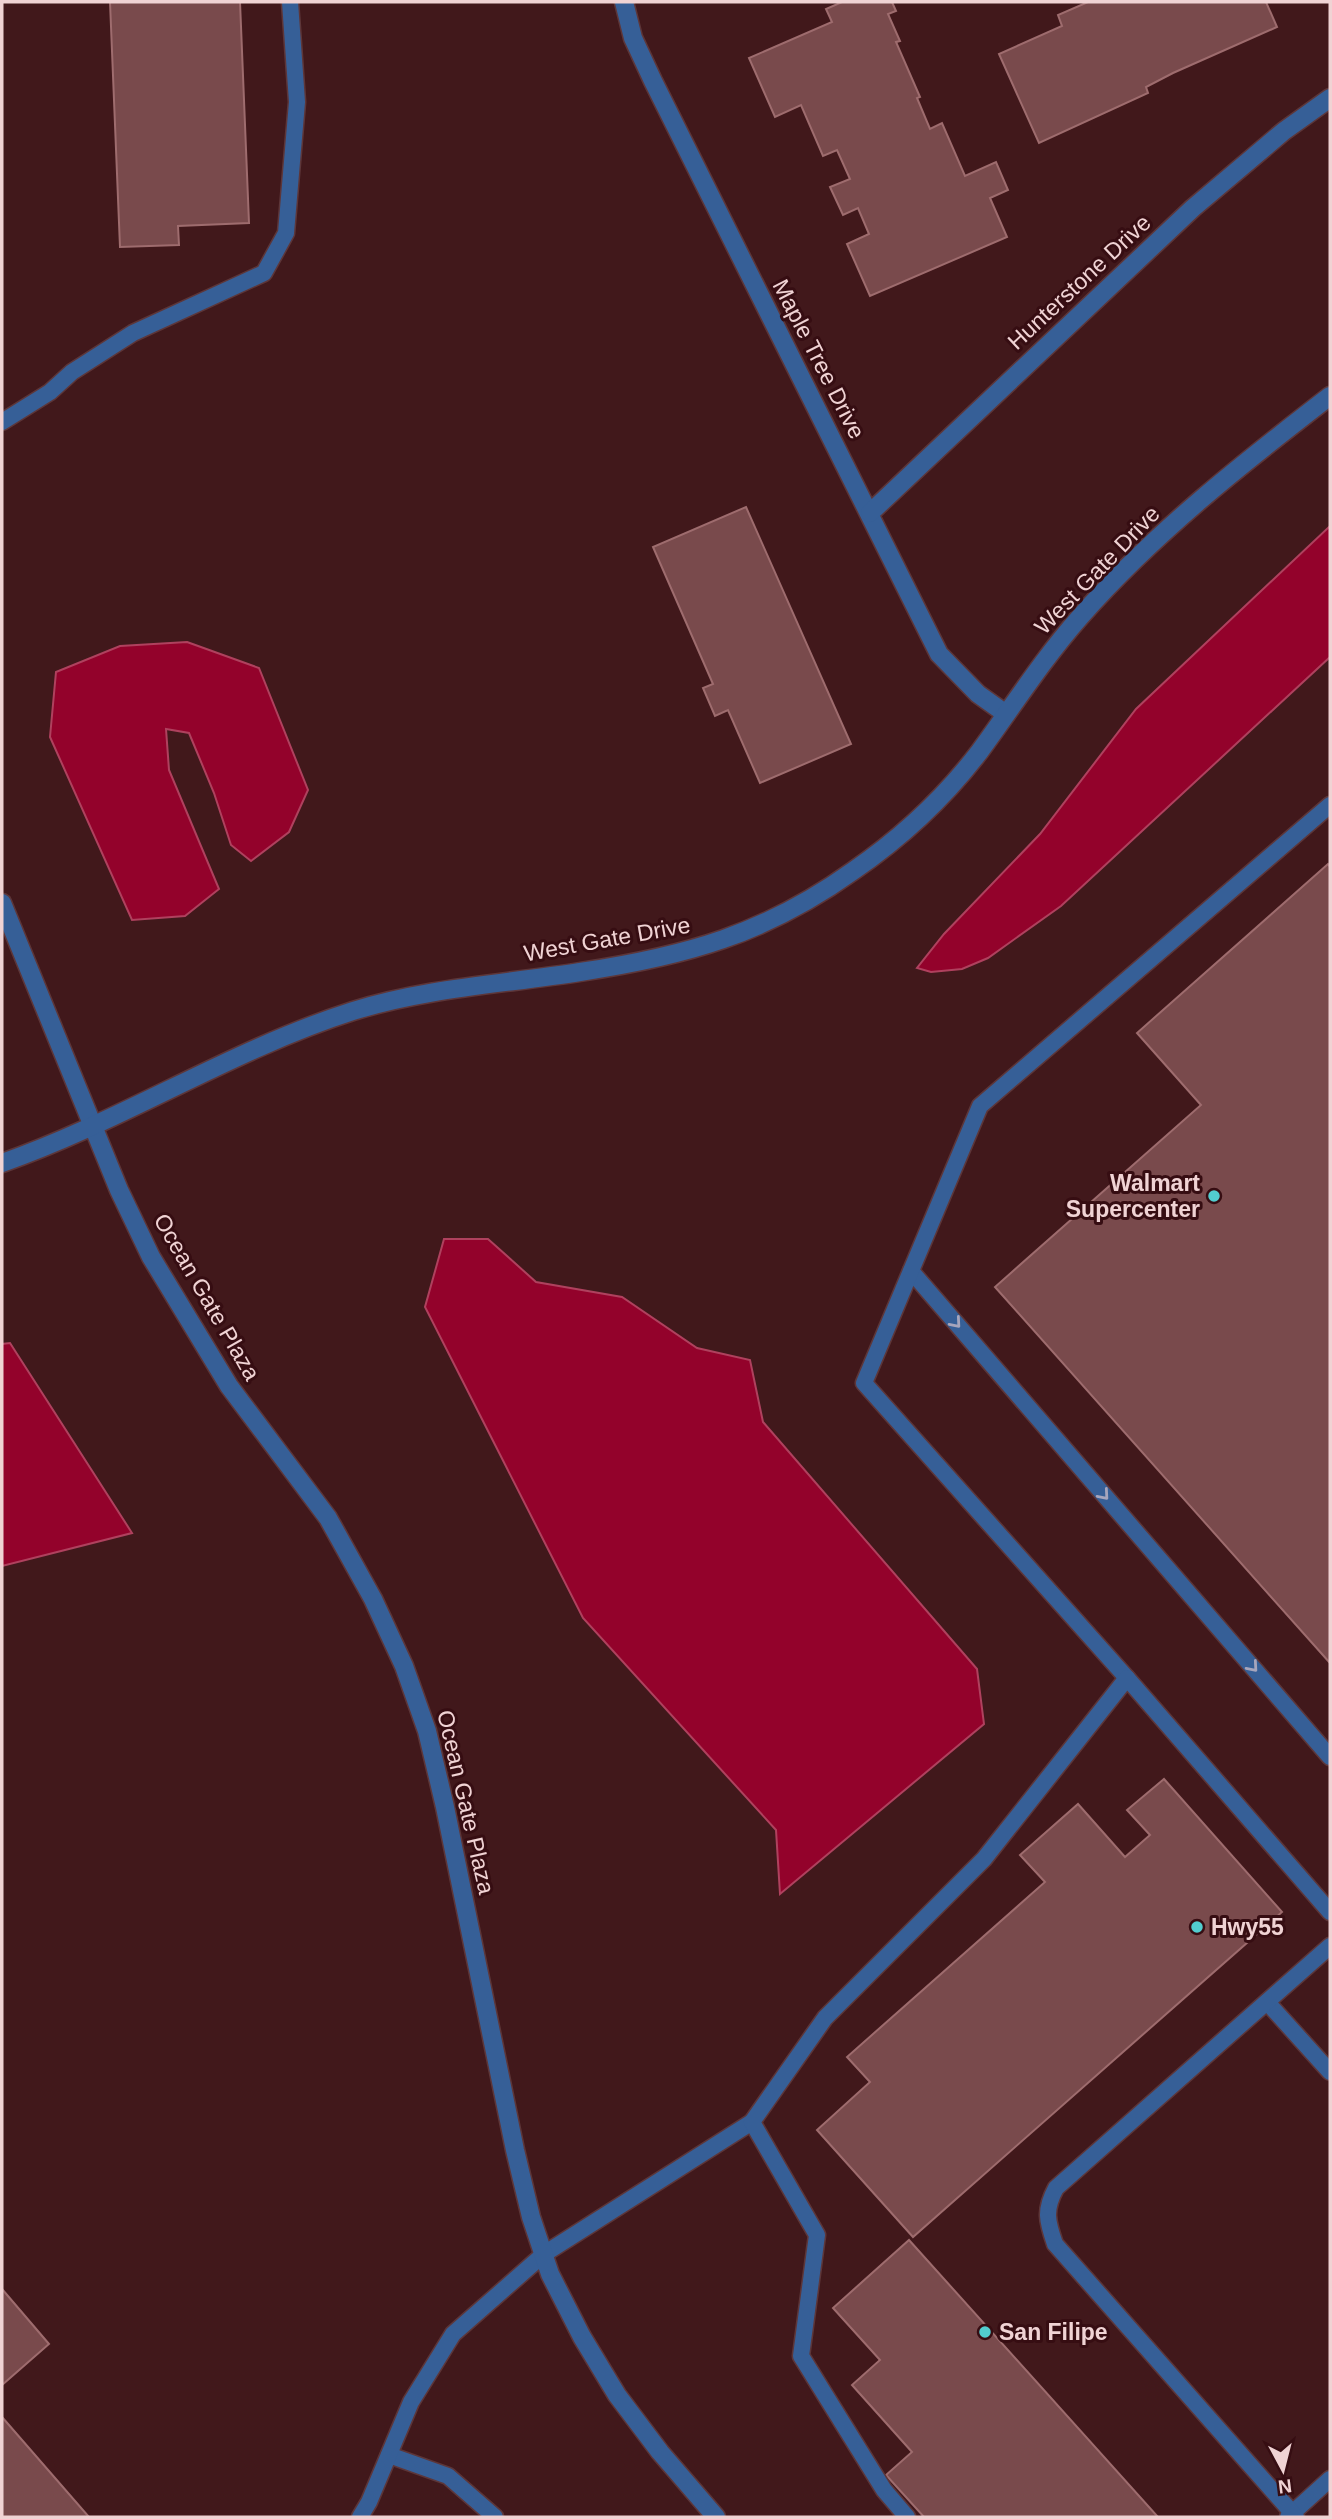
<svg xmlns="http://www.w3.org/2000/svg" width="1332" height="2519" font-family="Helvetica,sans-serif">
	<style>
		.water { fill: #93022b; stroke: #af415e; stroke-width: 2 }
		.building { fill: #794a4c; stroke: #9e6c6e; stroke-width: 2 }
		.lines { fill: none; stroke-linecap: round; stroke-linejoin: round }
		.lane-casing { stroke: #5d3639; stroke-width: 19 }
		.street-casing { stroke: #5d3639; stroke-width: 21 }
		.lane { stroke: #365f97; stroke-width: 16 }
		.street { stroke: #365f97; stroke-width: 18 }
		.oneway { stroke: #a6a5bc }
		.poi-dot { fill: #52cdcf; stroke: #360d12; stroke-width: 2.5 }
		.labels { text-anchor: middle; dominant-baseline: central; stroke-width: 6; stroke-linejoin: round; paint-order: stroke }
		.street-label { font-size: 23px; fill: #f0d3d4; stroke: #360d12 }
		.poi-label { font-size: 23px; font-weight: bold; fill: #f0d3d4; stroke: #360d12; text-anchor: start }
	</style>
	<rect width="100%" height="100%" fill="#41181b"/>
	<g class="water">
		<path d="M1330,526V657L1061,906L988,958L962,969L931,972L917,968L944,934L1040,834L1136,709Z"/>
		<path d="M187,642L259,668L308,790L289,832L251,861L231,845L214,793L189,733L166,729L169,770L219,889L185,916L132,920L50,737L56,672L120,646Z"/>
		<path d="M444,1239H488L536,1282L622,1297L697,1348L750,1360L763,1422L977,1669L984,1724L780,1894L776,1830L583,1618L425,1307Z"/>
		<path d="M10,1343L132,1533L2,1566V1344Z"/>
	</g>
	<g class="building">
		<path d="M110,2H240L249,223L178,226L179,245L120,247Z"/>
		<path d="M842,2H892L896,11L888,14L900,41L896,42L920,97L917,98L930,129L942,123L965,176L996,162L1008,190L990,198L1007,237L870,296L847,244L869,234L858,208L843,215L830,187L850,179L837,150L823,156L801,105L775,117L749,58L832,22L826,9Z"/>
		<path d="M1088,2H1266L1277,27L1173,73L1146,87L1148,93L1039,143L999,54L1062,26L1058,15Z"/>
		<path d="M746,507L851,744L760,783L728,710L715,716L703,688L713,684L653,547Z"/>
		<path d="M1328,864L1330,867V1663L995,1287L1201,1105L1137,1033Z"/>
		<path d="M1164,1779L1282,1912L913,2237L817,2130L870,2082L847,2057L1045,1882L1020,1855L1078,1804L1125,1857L1150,1835L1127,1810Z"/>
		<path d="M909,2240L1158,2517H924L886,2475L912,2452L852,2385L880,2360L833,2308Z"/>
		<path d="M2,2289L49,2344L2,2385Z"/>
		<path d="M2,2417L89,2517H2Z"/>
	</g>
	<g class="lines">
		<g class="lane-casing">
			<g id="lane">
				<path d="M2,422L50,392L72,372L133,333L264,273L286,233L297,102L290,2"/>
				<path d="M911,1271L1330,1757"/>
				<path d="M1127,1678L864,1383L980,1106L1330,805"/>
				<path d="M1267,2002L1330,2072"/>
				<path d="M389,2455L448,2476L495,2517"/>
				<path d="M360,2517L369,2502L411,2402L453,2334L544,2254L752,2122"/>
				<path d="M907,2517L884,2490L801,2356L817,2235L752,2122L825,2018L984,1859L1127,1678L1330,1912"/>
				<path d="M1288,2517L1330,2479"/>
				<path d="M1296,2517L1055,2244C1047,2221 1044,2210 1056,2188L1330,1946"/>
			</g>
		</g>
		<g class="street-casing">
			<g id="street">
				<path d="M624,2L633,38L653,81L939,654L978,694L1006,714"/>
				<path d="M870,513L1193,208L1284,131L1330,98"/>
				<path d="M2,903L119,1190L151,1257L229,1386L328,1518L373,1599L404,1666L427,1731L445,1807L515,2150L531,2217L550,2274L582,2337L617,2395L660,2452L716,2517"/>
				<path d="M2,1163C122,1121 231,1050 353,1011C426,988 504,984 580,972C686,956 765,934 853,871C901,838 945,797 980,751C1013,706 1043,659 1080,617C1153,534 1243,463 1330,396"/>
			</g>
		</g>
		<use href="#lane" class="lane"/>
		<use href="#street" class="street"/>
	</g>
	<defs><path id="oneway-chevron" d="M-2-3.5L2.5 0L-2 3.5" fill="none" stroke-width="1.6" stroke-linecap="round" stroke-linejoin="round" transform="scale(1.75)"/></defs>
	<g class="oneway">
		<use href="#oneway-chevron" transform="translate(956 1323) rotate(49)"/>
		<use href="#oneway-chevron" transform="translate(1104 1495) rotate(49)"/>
		<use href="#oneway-chevron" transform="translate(1253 1667) rotate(49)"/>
	</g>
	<g class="poi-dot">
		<circle cx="1214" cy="1196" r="7"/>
		<circle cx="1197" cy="1927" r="7"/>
		<circle cx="985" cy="2332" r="7"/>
	</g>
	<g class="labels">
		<g class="street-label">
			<text transform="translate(1079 282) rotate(-43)">Hunterstone Drive</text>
			<text transform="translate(819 359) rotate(63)">Maple Tree Drive</text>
			<text transform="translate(1097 570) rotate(-46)">West Gate Drive</text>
			<text transform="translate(607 939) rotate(-10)">West Gate Drive</text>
			<text transform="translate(207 1297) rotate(60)">Ocean Gate Plaza</text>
			<text transform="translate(466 1802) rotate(77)">Ocean Gate Plaza</text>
		</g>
		<g class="poi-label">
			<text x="1200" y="1183" text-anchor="end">Walmart<tspan x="1200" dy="26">Supercenter</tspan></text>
			<text x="1211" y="1927">Hwy55</text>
			<text x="999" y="2332">San Filipe</text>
		</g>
	</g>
	<rect width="1332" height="2519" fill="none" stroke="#f0d3d4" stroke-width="7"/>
	<g transform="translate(1283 2470) rotate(173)" stroke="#360d12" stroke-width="5" paint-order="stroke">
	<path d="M0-5L12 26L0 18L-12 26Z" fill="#f0d3d4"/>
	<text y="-10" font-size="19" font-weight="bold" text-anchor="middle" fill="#f0d3d4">N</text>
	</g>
</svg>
